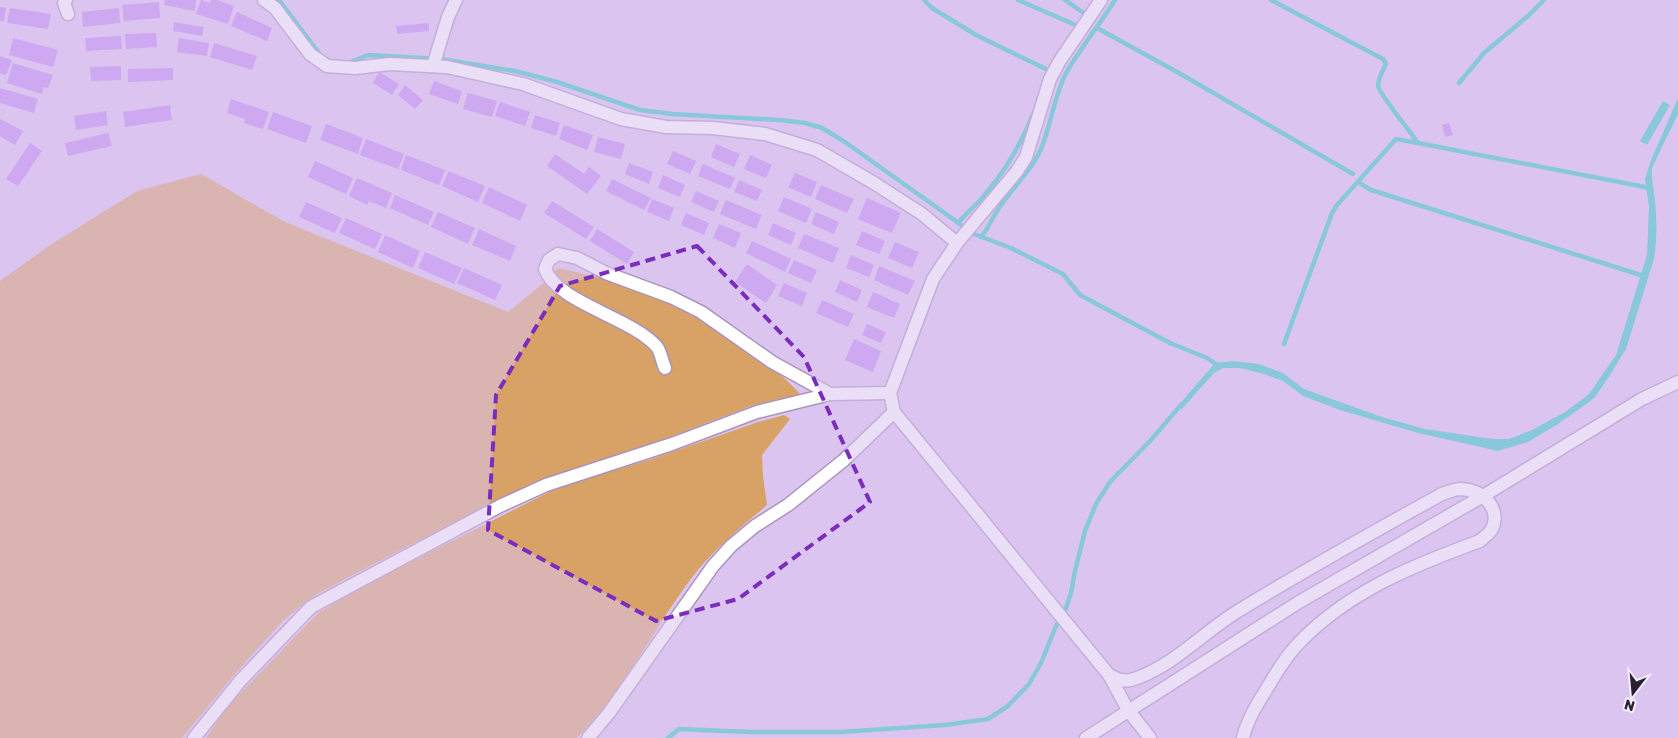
<svg xmlns="http://www.w3.org/2000/svg" width="1678" height="738" font-family="Rubik,sans-serif">
	<style>
		.green { fill: #d8a165 }
		.water { fill: #26ccc1 }
		.lines { fill: none; stroke-linecap: round; stroke-linejoin: round }
		.stream { stroke: #26ccc1; stroke-width: 4.5 }
		.building { fill: #be85ef }
		.minor-casing { stroke: #a994bd; stroke-width: 15 }
		.minor { stroke: #fff; stroke-width: 12 }
		.marked { fill: none; stroke: #7b2cbf; stroke-width: 4; stroke-dasharray: 10 6; stroke-linejoin: round }
	</style>
	<rect width="100%" height="100%" fill="#dbc5f0"/>
	<g class="green">
		<path d="M201,174L285,222L508,312L546,281L554,289L576,303L641,338L653,350L661,372L669,371C668,363 666,353 661,346C638,315 581,305 553,273L558,268C594,275 635,288 668,302C698,313 725,333 750,352C769,365 785,377 800,394L751,406L664,439L535,482L410,545L317,594L302,605L282,622L233,676L182,738H0V281L50,245L137,191Z"/>
		<path d="M784,415L790,419L762,455L763,476L767,505C741,527 714,549 693,576C653,629 624,691 577,738H206L227,707L319,612L373,581L561,486L649,460L758,422Z"/>
	</g>
	<g class="water">
		<path d="M1678,98V114L1652,168C1651,179 1654,189 1655,200C1657,219 1657,241 1654,259L1626,349L1610,375L1595,397L1588,403L1558,424L1528,442L1498,451L1418,433L1340,410L1303,396L1283,381L1264,374L1240,368H1223L1214,373L1182,409L1177,407L1215,363L1234,361L1259,364L1283,373L1304,389L1382,417L1425,429L1493,439H1509L1532,430L1565,412L1589,394L1616,355L1647,255L1649,207L1645,179L1651,160Z"/>
		<path d="M1663,101L1670,105L1647,145L1640,141Z"/>
	</g>
	<g class="lines">
		<g class="stream">
			<path d="M279,0L322,57"/>
			<path d="M924,0L932,8L976,35L1050,71"/>
			<path d="M1018,0L1078,26"/>
			<path d="M1065,0L1085,14"/>
			<path d="M1271,0L1383,59L1386,64C1383,70 1378,79 1378,86C1378,92 1412,134 1418,143L1650,188"/>
			<path d="M1097,28L1179,73L1353,174"/>
			<path d="M348,63L368,55L441,59L515,71L557,82L640,110L672,114L779,120L805,123L822,128L845,142L974,234L1011,248L1063,274L1080,295L1170,343L1207,358L1219,366"/>
			<path d="M1459,83L1484,53L1528,16L1544,0"/>
			<path d="M1358,182L1371,190L1644,276"/>
			<path d="M958,223C967,212 979,203 987,192C1008,167 1022,142 1034,112"/>
			<path d="M981,237C988,229 991,220 997,211C1010,190 1031,172 1041,149C1051,125 1054,97 1066,73C1080,49 1100,24 1115,0"/>
			<path d="M1284,344L1332,213L1337,205L1396,139L1418,143"/>
			<path d="M668,738L679,729L751,732H840L945,725L988,719L1008,706L1029,684L1041,663L1056,626L1065,611L1071,593L1075,571L1085,531L1096,504L1110,482L1150,441L1181,405"/>
		</g>
	</g>
	<g class="building">
		<path d="M165,0H196L195,11L164,5Z"/>
		<path d="M201,0L210,3L211,0H217L234,6L228,24L196,14Z"/>
		<path d="M159,2L160,18L124,21L122,5Z"/>
		<path d="M0,7L6,8L4,21H0Z"/>
		<path d="M10,8L51,14L48,29L7,23Z"/>
		<path d="M119,8L120,23L83,27L82,12Z"/>
		<path d="M237,12L272,28L267,41L231,26Z"/>
		<path d="M174,22L204,27L202,36L173,31Z"/>
		<path d="M429,23V31L397,34L396,26Z"/>
		<path d="M156,33L157,47L126,49L125,34Z"/>
		<path d="M121,36L122,49L86,51L85,38Z"/>
		<path d="M13,38L58,50L53,67L9,55Z"/>
		<path d="M179,38L209,43L207,56L177,52Z"/>
		<path d="M214,43L257,56L252,70L210,57Z"/>
		<path d="M0,56L12,60L6,75L0,73Z"/>
		<path d="M13,63L53,75L48,88L44,87L42,94L7,83Z"/>
		<path d="M121,66V80L91,81L90,67Z"/>
		<path d="M173,68V80L128,82V69Z"/>
		<path d="M379,72L399,84L392,95L373,83Z"/>
		<path d="M434,81L462,91L458,104L429,94Z"/>
		<path d="M405,85L423,100L415,109L398,95Z"/>
		<path d="M0,88L38,99L34,113L0,103Z"/>
		<path d="M468,93L497,101L492,117L463,109Z"/>
		<path d="M231,99L269,112L263,129L244,123L245,119L227,113Z"/>
		<path d="M500,102L530,112L525,126L495,116Z"/>
		<path d="M170,105L172,120L125,127L123,112Z"/>
		<path d="M106,111L108,125L76,130L74,116Z"/>
		<path d="M273,112L312,126L306,143L267,129Z"/>
		<path d="M535,115L560,123L556,136L531,128Z"/>
		<path d="M0,119L23,131L15,145L0,136Z"/>
		<path d="M1449,123L1453,135L1445,137L1442,125Z"/>
		<path d="M326,124L363,138L358,154L320,140Z"/>
		<path d="M564,125L593,135L587,150L559,139Z"/>
		<path d="M108,133L112,146L68,156L65,143Z"/>
		<path d="M598,137L625,144L621,159L594,152Z"/>
		<path d="M366,139L404,154L398,169L360,155Z"/>
		<path d="M30,143L42,151L18,186L6,179Z"/>
		<path d="M716,144L740,154L734,167L711,157Z"/>
		<path d="M673,151L696,161L690,174L667,164Z"/>
		<path d="M555,154L584,174L589,167L601,176L587,194L547,166Z"/>
		<path d="M406,155L445,170L439,185L401,170Z"/>
		<path d="M750,155L772,165L766,178L744,169Z"/>
		<path d="M315,161L353,178L346,194L308,177Z"/>
		<path d="M629,163L653,172L649,184L625,174Z"/>
		<path d="M703,164L735,178L730,189L698,176Z"/>
		<path d="M449,171L485,186L478,202L442,186Z"/>
		<path d="M795,173L817,182L811,197L788,187Z"/>
		<path d="M663,175L685,185L680,197L658,188Z"/>
		<path d="M357,178L392,193L386,208L369,201L367,205L349,196Z"/>
		<path d="M612,179L651,198L644,210L606,191Z"/>
		<path d="M739,180L762,190L757,201L734,192Z"/>
		<path d="M821,185L854,199L847,213L815,199Z"/>
		<path d="M489,187L527,205L520,221L482,203Z"/>
		<path d="M696,191L719,201L714,212L691,202Z"/>
		<path d="M395,195L434,212L428,225L390,208Z"/>
		<path d="M784,197L812,209L806,223L778,211Z"/>
		<path d="M867,198L901,213L892,233L858,219Z"/>
		<path d="M652,199L674,208L669,221L647,212Z"/>
		<path d="M726,200L762,215L756,229L720,214Z"/>
		<path d="M552,201L594,227L586,239L544,213Z"/>
		<path d="M306,202L342,218L335,233L299,217Z"/>
		<path d="M438,212L475,228L468,244L431,227Z"/>
		<path d="M816,212L839,222L834,234L811,224Z"/>
		<path d="M686,213L709,223L704,235L681,225Z"/>
		<path d="M346,218L382,234L375,249L339,233Z"/>
		<path d="M773,223L796,233L791,245L768,235Z"/>
		<path d="M719,224L741,233L735,248L713,238Z"/>
		<path d="M479,229L516,246L510,261L472,245Z"/>
		<path d="M597,229L634,252L627,264L590,241Z"/>
		<path d="M862,231L885,241L879,254L856,245Z"/>
		<path d="M804,234L839,248L833,263L798,248Z"/>
		<path d="M385,235L420,251L413,268L378,252Z"/>
		<path d="M752,241L791,259L785,272L746,253Z"/>
		<path d="M895,242L919,252L912,268L888,258Z"/>
		<path d="M425,252L462,268L454,284L418,268Z"/>
		<path d="M851,255L874,265L869,277L846,268Z"/>
		<path d="M794,260L817,270L811,283L788,273Z"/>
		<path d="M747,264L777,285L766,303L735,282Z"/>
		<path d="M879,266L915,281L908,295L874,280Z"/>
		<path d="M464,268L502,285L495,300L457,283Z"/>
		<path d="M840,280L862,290L857,302L835,292Z"/>
		<path d="M784,283L807,293L802,306L778,296Z"/>
		<path d="M873,292L900,304L894,318L867,307Z"/>
		<path d="M822,300L854,314L848,327L816,313Z"/>
		<path d="M867,324L886,332L881,343L862,335Z"/>
		<path d="M854,339L881,351L873,372L845,360Z"/>
	</g>
	<g class="lines">
		<g class="minor-casing">
			<g id="minor">
				<path d="M66,0L64,3L68,14"/>
				<path d="M264,0L275,8L310,54L327,66L355,68L390,64L447,67L523,84L621,119L666,127L713,128L765,134L817,150L874,183L922,214L957,243"/>
				<path d="M1101,0L1059,62L1050,79L1026,157L1017,171L957,243L933,279L890,393L894,412L1109,675L1128,710L1150,738"/>
				<path d="M433,66L448,17L456,0"/>
				<path d="M665,368C662,362 661,352 657,347C633,318 557,303 545,269L549,260L558,254L577,258L606,273L671,297L701,312L772,362L830,394"/>
				<path d="M1109,675C1119,680 1126,683 1137,678C1175,664 1204,632 1238,611C1305,570 1373,532 1442,494C1448,492 1455,489 1461,489C1482,490 1502,508 1492,529C1489,534 1484,537 1480,541C1414,565 1346,592 1296,646C1284,659 1275,675 1266,690C1257,704 1246,722 1243,738"/>
				<path d="M194,738L240,681L311,607L500,506L546,485L672,444L757,412L830,394L890,393"/>
				<path d="M588,738L609,713L713,566L731,546L755,526L788,505L844,460L894,412"/>
				<path d="M1086,738L1299,602L1483,496L1642,399L1678,382"/>
			</g>
		</g>
		<use href="#minor" class="minor"/>
	</g>
	<path d="M0 0H1678V738H0ZM697,246L804,357L870,502L738,599L656,621L488,530L496,395L560,286Z" fill="#dbc5f0" fill-opacity=".55" fill-rule="evenodd"/>
	<path class="marked" d="M697,246L804,357L870,502L738,599L656,621L488,530L496,395L560,286Z"/>
	<g transform="translate(1633 693) rotate(196)" stroke="#f5ecfe" stroke-width="4" paint-order="stroke">
	<path d="M0-4L9 19L0 12L-9 19Z" fill="#292131"/>
	<text y="-8" font-size="14" font-weight="bold" text-anchor="middle" fill="#292131">N</text>
	</g>
</svg>
